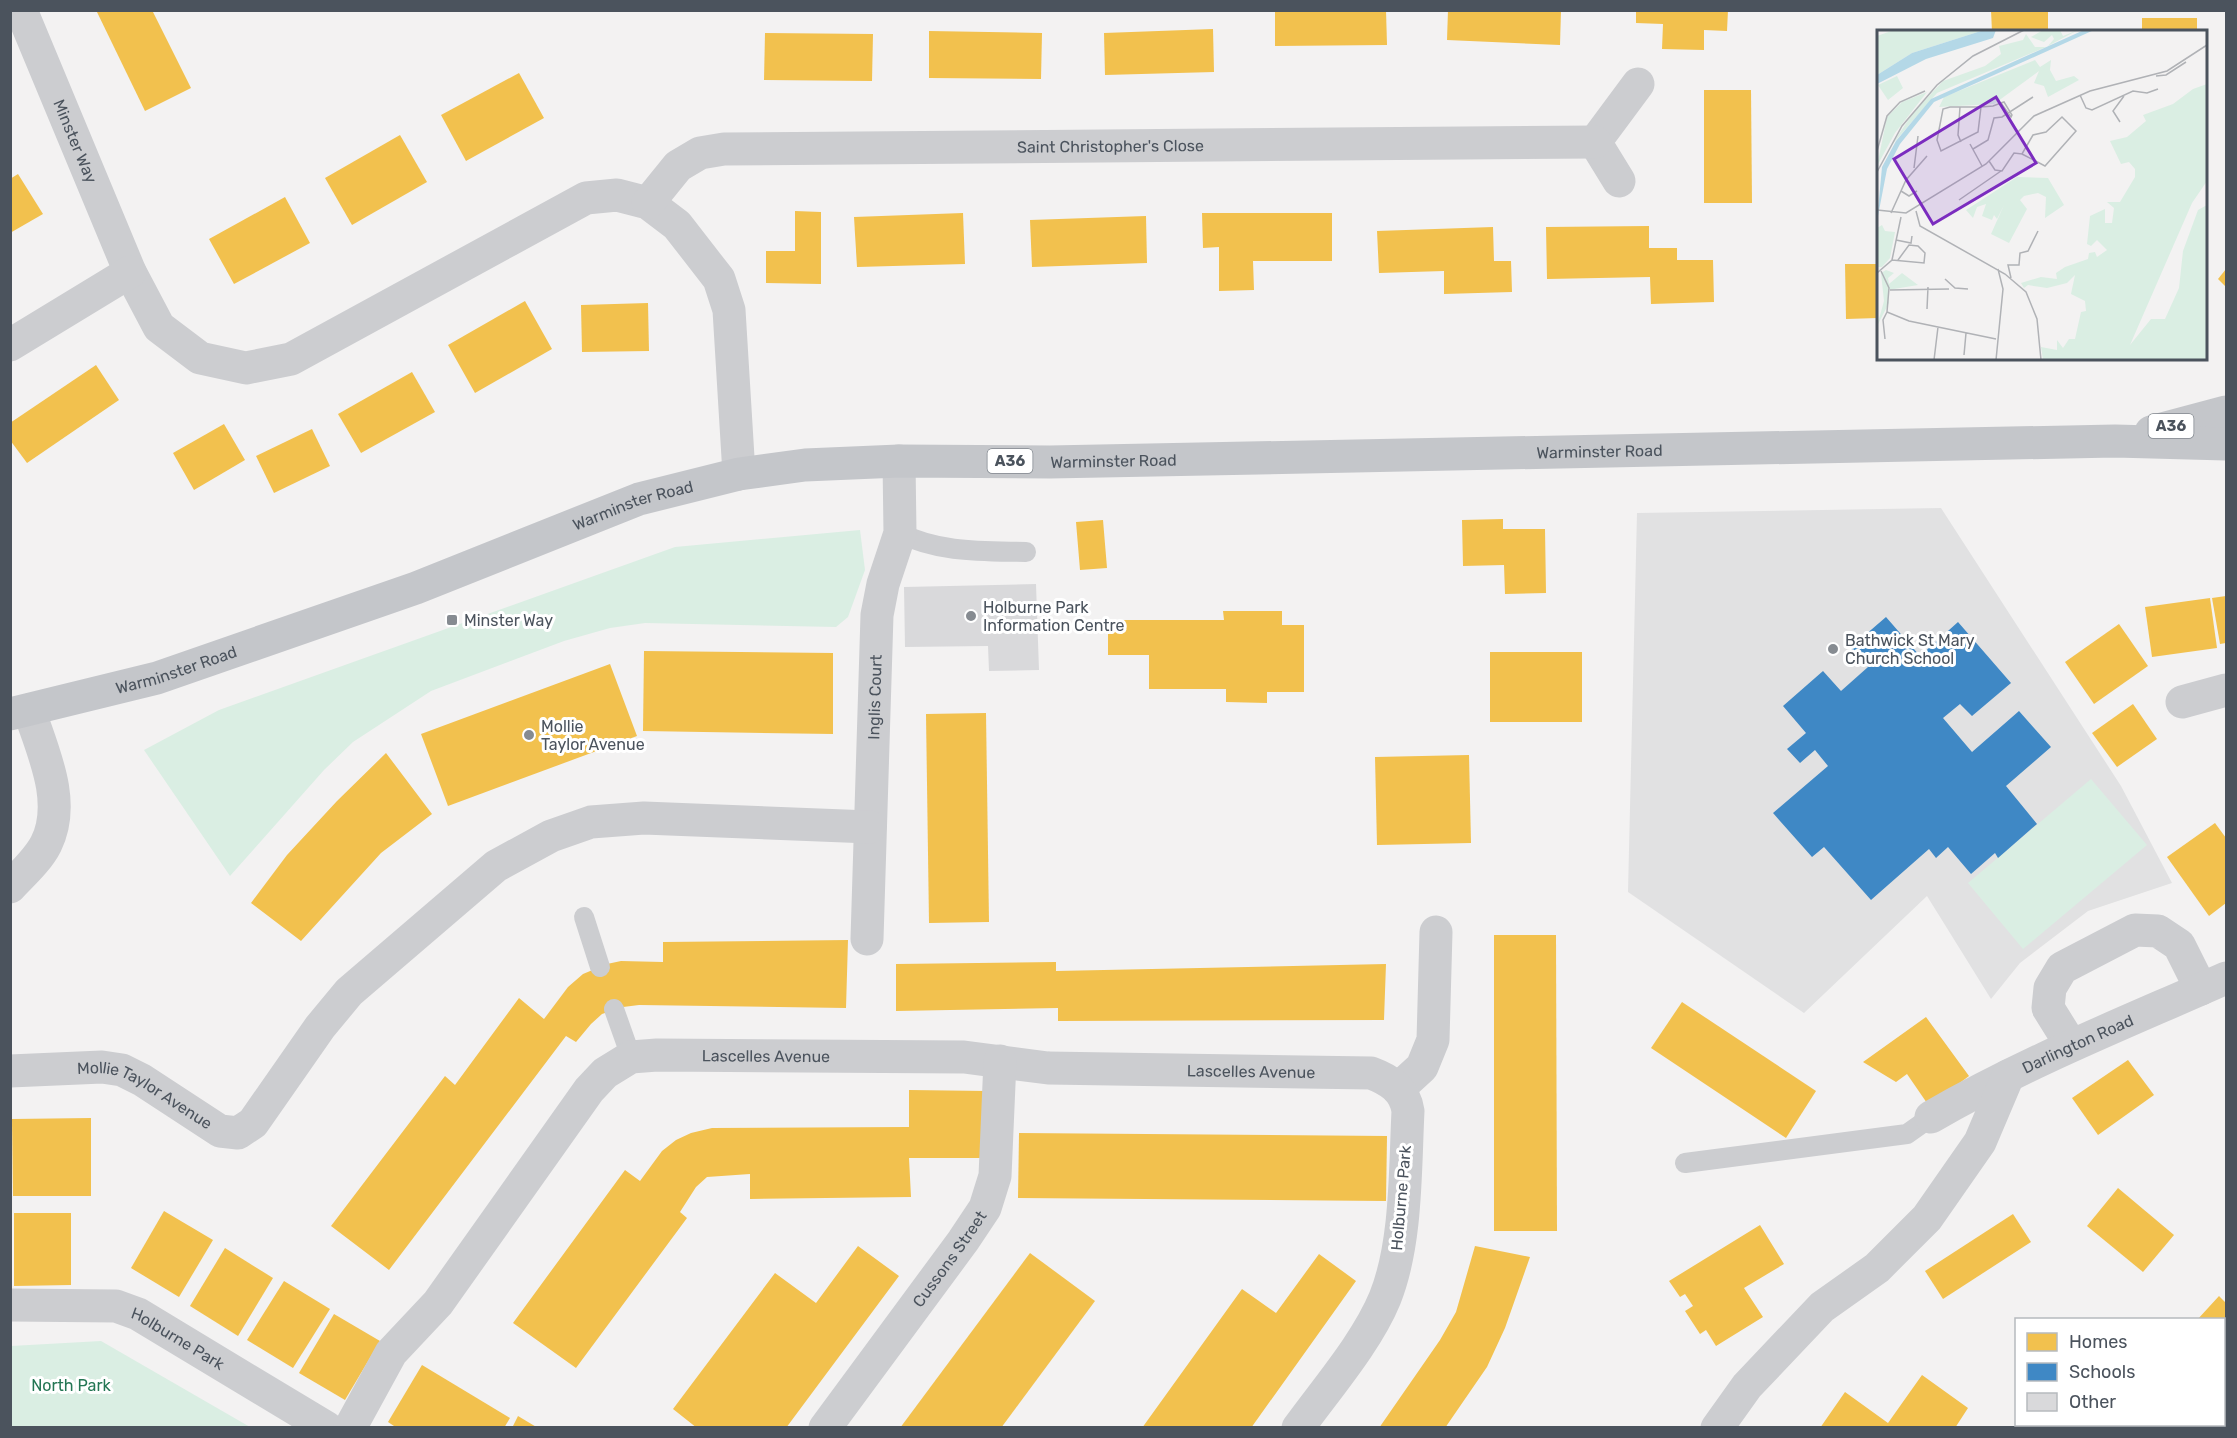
<svg xmlns="http://www.w3.org/2000/svg" width="2237" height="1438" font-family="Rubik,sans-serif">
	<style>
		.education { fill: #e1e1e2 }
		.green { fill: #daeee3 }
		.homes { fill: #f2c14e }
		.schools { fill: #3f88c5 }
		.building { fill: #d9d9db }
		.lines { fill: none; stroke-linecap: round; stroke-linejoin: round }
		.service { stroke: #cccdd0; stroke-width: 20 }
		.minor { stroke: #cccdd0; stroke-width: 33 }
		.trunk { stroke: #c4c6ca; stroke-width: 33 }
		.poi-dot { fill: #868b91; stroke: #fff; stroke-width: 2 }
		.labels { text-anchor: middle; dominant-baseline: central; stroke-width: 6; stroke-linejoin: round; paint-order: stroke }
		.shield { fill: #fff; stroke: #81878e; stroke-width: 1.5 }
		.shield-label { font-size: 15px; font-weight: bold; fill: #4b535d }
		.street-label { font-size: 16px; fill: #4b535d; stroke: #fff }
		.poi-label { font-size: 16px; fill: #4b535d; stroke: #fff; text-anchor: start }
		.park-label { font-size: 16px; fill: #247654; stroke: #fff }
		.inset-road { fill: none; stroke: #b0b2b6; stroke-width: 1.5 }
		.view { fill: #7b2cbf; fill-opacity: 0.15; stroke: #7b2cbf; stroke-width: 3 }
		.inset-edge { fill: none; stroke: #4b535d; stroke-width: 3 }
	</style>
	<rect width="100%" height="100%" fill="#f3f2f2"/>
	<path class="education" d="M1941,508L2121,786L2172,883L2088,911L2020,963L1991,999L1927,896L1804,1013L1628,892L1637,513Z"/>
	<g class="green">
		<path d="M860,530L865,570L848,617L836,627L645,623L610,628L564,641L431,691L353,742L324,770L230,876L144,750L219,710L675,547Z"/>
		<path d="M2091,779L2147,845L2023,949L1968,883Z"/>
		<path d="M101,1341L250,1427H11V1346Z"/>
	</g>
	<g class="homes">
		<path d="M96,10H152L191,88L145,111Z"/>
		<path d="M1275,10H1386L1387,45L1275,46Z"/>
		<path d="M1448,10H1561L1560,45L1447,40Z"/>
		<path d="M1636,10H1728L1727,31L1704,30V50L1662,49L1663,24L1636,23Z"/>
		<path d="M1991,10H2048V32H1992Z"/>
		<rect x="2142" y="18" width="55" height="14"/>
		<path d="M1213,29L1214,72L1105,75L1104,33Z"/>
		<path d="M929,31L1042,33L1041,79L929,78Z"/>
		<path d="M765,33L873,34L872,81L764,80Z"/>
		<path d="M519,73L544,118L466,161L441,115Z"/>
		<path d="M1704,90H1751L1752,203H1704Z"/>
		<path d="M400,135L427,182L352,225L325,178Z"/>
		<path d="M18,174L43,214L10,233V179Z"/>
		<path d="M285,197L310,243L234,284L209,239Z"/>
		<path d="M795,211L821,212V284L766,283V251H795Z"/>
		<path d="M963,213L965,264L857,267L854,217Z"/>
		<path d="M1202,213H1332V261H1253L1254,290L1219,291V247L1203,248Z"/>
		<path d="M1146,216L1147,263L1032,267L1030,220Z"/>
		<path d="M1649,226V248H1677V260H1713L1714,302L1651,304L1650,277L1547,279L1546,227Z"/>
		<path d="M1493,227L1494,261H1511L1512,292L1444,294V271L1379,273L1377,231Z"/>
		<path d="M1845,264H1878V318L1846,319Z"/>
		<path d="M2226,269V287L2218,279Z"/>
		<path d="M525,301L552,349L475,393L448,345Z"/>
		<path d="M648,303L649,351L582,352L581,305Z"/>
		<path d="M96,365L119,400L27,463L10,440V423Z"/>
		<path d="M412,372L435,412L361,453L338,414Z"/>
		<path d="M224,424L245,460L194,490L173,453Z"/>
		<path d="M312,429L330,466L274,493L256,456Z"/>
		<path d="M1503,519V529H1545L1546,593L1505,594L1504,565L1463,566L1462,520Z"/>
		<path d="M1103,520L1107,568L1080,570L1076,522Z"/>
		<path d="M2226,596V643L2220,644L2212,598Z"/>
		<path d="M2210,598L2217,648L2152,657L2145,607Z"/>
		<path d="M1223,611H1282V625H1304V692H1267V703L1226,702V689H1149V655H1108V620H1224Z"/>
		<path d="M2119,624L2148,666L2094,704L2065,662Z"/>
		<path d="M644,651L833,653V734L643,731Z"/>
		<rect x="1490" y="652" width="92" height="70"/>
		<path d="M610,664L637,736L448,806L421,734Z"/>
		<path d="M2133,704L2157,739L2117,767L2092,733Z"/>
		<path d="M986,713L989,922L929,923L926,714Z"/>
		<path d="M386,753L432,814L381,853L301,941L251,903L287,855L337,801Z"/>
		<path d="M1469,755L1471,843L1377,845L1375,757Z"/>
		<path d="M2215,823L2226,838V903L2209,916L2167,857Z"/>
		<path d="M1494,935H1556L1557,1231H1494Z"/>
		<path d="M848,940L846,1008L639,1005L623,1007L602,1014L591,1024L576,1042L566,1036L389,1270L331,1226L445,1076L455,1085L519,998L544,1019L568,987L583,974L607,964L621,961L663,962V942Z"/>
		<path d="M1056,962V971L1386,964L1384,1020L1058,1021V1008L896,1011V964Z"/>
		<path d="M1682,1002L1816,1091L1786,1138L1651,1048Z"/>
		<path d="M1926,1017L1969,1076L1929,1106L1907,1074L1896,1082L1863,1062Z"/>
		<path d="M2128,1060L2154,1095L2098,1135L2072,1098Z"/>
		<path d="M909,1090L987,1091V1158H909L911,1197L750,1199V1174L707,1177L696,1187L680,1212L687,1218L576,1368L513,1323L625,1170L640,1181L662,1151L676,1140L691,1133L712,1128L909,1127Z"/>
		<path d="M91,1118V1196H13L12,1119Z"/>
		<path d="M1019,1133L1387,1136L1386,1201L1018,1198Z"/>
		<path d="M2118,1188L2174,1235L2143,1272L2087,1226Z"/>
		<path d="M164,1211L213,1240L179,1297L131,1268Z"/>
		<path d="M14,1213H71V1285L14,1286Z"/>
		<path d="M2013,1214L2031,1242L1943,1299L1925,1271Z"/>
		<path d="M1760,1225L1784,1264L1744,1288L1763,1317L1716,1346L1706,1330L1700,1334L1685,1311L1693,1306L1685,1294L1680,1297L1669,1281Z"/>
		<path d="M858,1246L899,1276L786,1428H697L673,1409L775,1273L816,1303Z"/>
		<path d="M1475,1246L1530,1257L1505,1328L1487,1367L1445,1428H1379L1440,1340L1456,1312Z"/>
		<path d="M225,1248L273,1278L238,1336L190,1306Z"/>
		<path d="M1030,1253L1095,1301L1001,1428H900Z"/>
		<path d="M1319,1254L1356,1281L1251,1428H1142L1242,1289L1276,1313Z"/>
		<path d="M284,1281L330,1309L293,1368L247,1340Z"/>
		<path d="M2219,1296L2226,1303V1361L2224,1358V1320H2197Z"/>
		<path d="M334,1314L380,1341L345,1400L299,1373Z"/>
		<path d="M422,1365L510,1418L504,1428H397L388,1422Z"/>
		<path d="M1922,1375L1968,1408L1955,1428H1820L1845,1392L1888,1423Z"/>
		<path d="M518,1416L538,1428H512Z"/>
	</g>
	<path class="schools" d="M1886,617L1920,656L1958,622L2011,683L1972,716L1960,704L1943,718L1972,752L2019,711L2051,747L2006,786L2037,824L1998,858L1995,853L1971,874L1948,847L1936,858L1929,849L1871,900L1824,847L1812,857L1773,813L1828,766L1815,750L1800,763L1787,749L1806,733L1783,706L1823,671L1841,691L1868,667L1850,648Z"/>
	<path class="building" d="M1036,584L1039,670L989,671L988,646L905,647L904,587Z"/>
	<g class="lines">
		<g class="service">
			<path d="M900,533C939,553 983,551 1026,552"/>
			<path d="M584,917L600,967"/>
			<path d="M614,1009L631,1057"/>
			<path d="M1685,1163L1907,1134L1931,1117"/>
		</g>
		<g class="minor">
			<path id="s1" d="M21,10L130,272L159,327L200,358L246,368L291,359L586,198L617,195L648,203L677,225L719,279L729,310L739,474"/>
			<path d="M1619,181L1595,142L1638,84"/>
			<path id="s2" d="M648,203L678,166L700,153L724,149L1595,142"/>
			<path d="M10,345L130,272"/>
			<path d="M2182,702L2226,690"/>
			<path d="M10,887C22,874 38,860 46,844C67,802 43,752 29,710"/>
			<path id="s3" d="M867,939L877,615L883,584L900,533L899,461"/>
			<path d="M2071,1045L2048,1008L2050,988L2062,968L2135,930L2158,931L2179,945L2201,989"/>
			<path id="s4" d="M10,1071L102,1067L122,1070L142,1080L220,1131L238,1133L253,1123L320,1027L349,992L496,866L551,836L591,822L644,818L870,827"/>
			<path d="M1398,1089L1422,1067L1433,1040L1436,932"/>
			<path id="s5" d="M1931,1117C2026,1062 2127,1022 2226,978"/>
			<path id="s6" d="M10,1305L116,1306L138,1314L327,1428"/>
			<path id="s7" d="M350,1428L391,1353L438,1303L589,1090L605,1073L631,1057L657,1055L964,1057L1048,1068L1371,1073C1390,1080 1405,1090 1408,1111C1405,1169 1407,1243 1385,1298C1367,1342 1327,1388 1298,1428"/>
			<path id="s8" d="M825,1428L963,1241L985,1208L995,1176L1000,1061"/>
			<path d="M1717,1428L1747,1386L1822,1307L1877,1268L1927,1218L1980,1142L2008,1076"/>
		</g>
		<g class="trunk">
			<path d="M2151,432L2226,412"/>
			<path id="s9" d="M10,714L157,678L416,588L639,499L739,474L805,465L899,461L1050,462L2115,441L2226,444"/>
		</g>
	</g>
	<g class="poi-dot">
		<circle cx="971" cy="616" r="6"/>
		<rect x="446" y="614" width="12" height="12" rx="3"/>
		<circle cx="1833" cy="649" r="6"/>
		<circle cx="529" cy="735" r="6"/>
	</g>
	<g class="labels">
		<g class="shield">
			<rect x="2148.5" y="414" width="45" height="24" rx="4.5"/>
			<rect x="987.5" y="449" width="45" height="24" rx="4.5"/>
		</g>
		<g class="shield-label">
			<text x="2171" y="426">A36</text>
			<text x="1010" y="461">A36</text>
		</g>
		<g class="street-label">
			<text stroke="none"><textPath href="#s1" startOffset="142">Minster Way</textPath></text>
			<text stroke="none"><textPath href="#s2" startOffset="484">Saint Christopher's Close</textPath></text>
			<text stroke="none"><textPath href="#s9" startOffset="1630">Warminster Road</textPath></text>
			<text stroke="none"><textPath href="#s9" startOffset="1144">Warminster Road</textPath></text>
			<text stroke="none"><textPath href="#s9" startOffset="658">Warminster Road</textPath></text>
			<text stroke="none"><textPath href="#s9" startOffset="172">Warminster Road</textPath></text>
			<text stroke="none"><textPath href="#s3" startOffset="242">Inglis Court</textPath></text>
			<text stroke="none"><textPath href="#s5" startOffset="164">Darlington Road</textPath></text>
			<text stroke="none"><textPath href="#s7" startOffset="604">Lascelles Avenue</textPath></text>
			<text stroke="none"><textPath href="#s7" startOffset="1090">Lascelles Avenue</textPath></text>
			<text stroke="none"><textPath href="#s4" startOffset="142">Mollie Taylor Avenue</textPath></text>
			<text transform="translate(1401 1198) rotate(-85)">Holburne Park</text>
			<text stroke="none"><textPath href="#s8" startOffset="210">Cussons Street</textPath></text>
			<text stroke="none"><textPath href="#s6" startOffset="176">Holburne Park</textPath></text>
		</g>
		<g class="poi-label">
			<text x="983" y="607">Holburne Park<tspan x="983" dy="18">Information Centre</tspan></text>
			<text x="464" y="620">Minster Way</text>
			<text x="1845" y="640">Bathwick St Mary<tspan x="1845" dy="18">Church School</tspan></text>
			<text x="541" y="726">Mollie<tspan x="541" dy="18">Taylor Avenue</tspan></text>
		</g>
		<g class="park-label">
			<text x="71" y="1385">North Park</text>
		</g>
	</g>
	<g transform="translate(1877 30)">
		<rect width="330" height="330" fill="#f3f2f2"/>
		<path d="M17,0H107L35,23L0,45V6ZM166,0H183L186,6L201,0L171,16L177,9L175,5L167,12L154,7ZM149,4L158,17H169L60,63L14,116L36,83L66,51L108,36L124,24L122,16L146,10ZM158,30L163,37L174,30L173,40L179,51L197,46L202,50L171,67L167,56L157,53L162,41L117,74L62,77L67,67ZM20,46L26,58L11,70L1,55ZM330,54V151L315,173L253,315L274,289H288L302,258L306,221L321,180L330,175V330H166L164,317L180,320V310L186,318L192,309H198L204,282L209,281L208,271L194,264L198,245L190,253L170,258L151,255L147,258L144,253L164,247L180,249L179,243L188,237L211,229L212,223L218,222L220,227L230,220L220,210L214,216L210,214L213,186L228,179V193H235L237,178L230,172H243L258,147V139L252,132L244,134L233,111L250,107L269,91L266,85L296,74L316,59ZM50,62L18,103L0,136L10,87L25,72ZM140,147L171,148L187,175L168,188L169,167L161,163L147,166L143,170L150,179L132,213L114,204L127,175L120,189L117,185L115,190L105,186L109,174L100,177L96,188L89,180ZM5,195L8,201L18,202L13,228L5,237H1L0,228V198ZM9,240L17,243L11,248L12,254L25,243L41,255L11,260L12,273L0,296L7,271L4,243Z" fill="#daeee3"/>
		<path d="M107,0H119L116,8L49,29L0,54V45L35,23ZM207,0H217L57,72L23,114L10,139L0,191L5,137L19,111L54,69Z" fill="#b4d8e7"/>
		<path class="inset-road" d="M279,46L289,45L309,32M203,65L209,78L215,80L256,61L270,63L281,59M127,72L135,85L134,87L124,73ZM83,77L81,105L84,112M104,77L101,102L64,121L60,110L66,79L73,77H104L116,76L124,73M243,92L236,81L247,66M93,114L105,136M96,119L111,110L117,88L125,87L156,67M0,121L10,86L23,72L48,61M112,131L118,140L125,141L137,123L145,124L156,105L169,102L185,87L199,101L168,136L145,124M37,138L41,106M0,142L25,96L60,55L96,26L147,0M24,161L32,166L40,161M82,170L124,141M0,180L29,183L109,134L157,86L213,61L290,41L330,15M39,181L43,196L128,244L149,262L160,289L164,330M14,183L29,150L50,126M19,210L34,213L35,206M15,230L47,233L48,223L41,216L32,215L21,230M4,241L12,258L10,282L32,291L119,309M0,243L15,230L24,187M134,248L131,235H142L143,223L151,221L161,201M68,249L78,258L91,259M13,260L72,259M50,279L51,257M8,309L6,290L10,282M87,325L89,303M57,330L61,297M119,330L126,259L121,239"/>
		<path class="view" d="M119,67L159,133L56,194L17,129Z"/>
		<rect width="330" height="330" class="inset-edge"/>
	</g>
	<rect width="2237" height="1438" fill="none" stroke="#4b535d" stroke-width="24"/>
	<rect x="2015" y="1318" width="210" height="108" fill="#ffffff" stroke="#b7babe" stroke-width="1.5"/>
	<rect x="2027" y="1333" width="30" height="18" fill="#f2c14e" stroke="#b7babe" stroke-width="1.5"/>
	<text x="2069" y="1348" font-size="18" fill="#4b535d">Homes</text>
	<rect x="2027" y="1363" width="30" height="18" fill="#3f88c5" stroke="#b7babe" stroke-width="1.5"/>
	<text x="2069" y="1378" font-size="18" fill="#4b535d">Schools</text>
	<rect x="2027" y="1393" width="30" height="18" fill="#d9d9db" stroke="#b7babe" stroke-width="1.5"/>
	<text x="2069" y="1408" font-size="18" fill="#4b535d">Other</text>
</svg>
